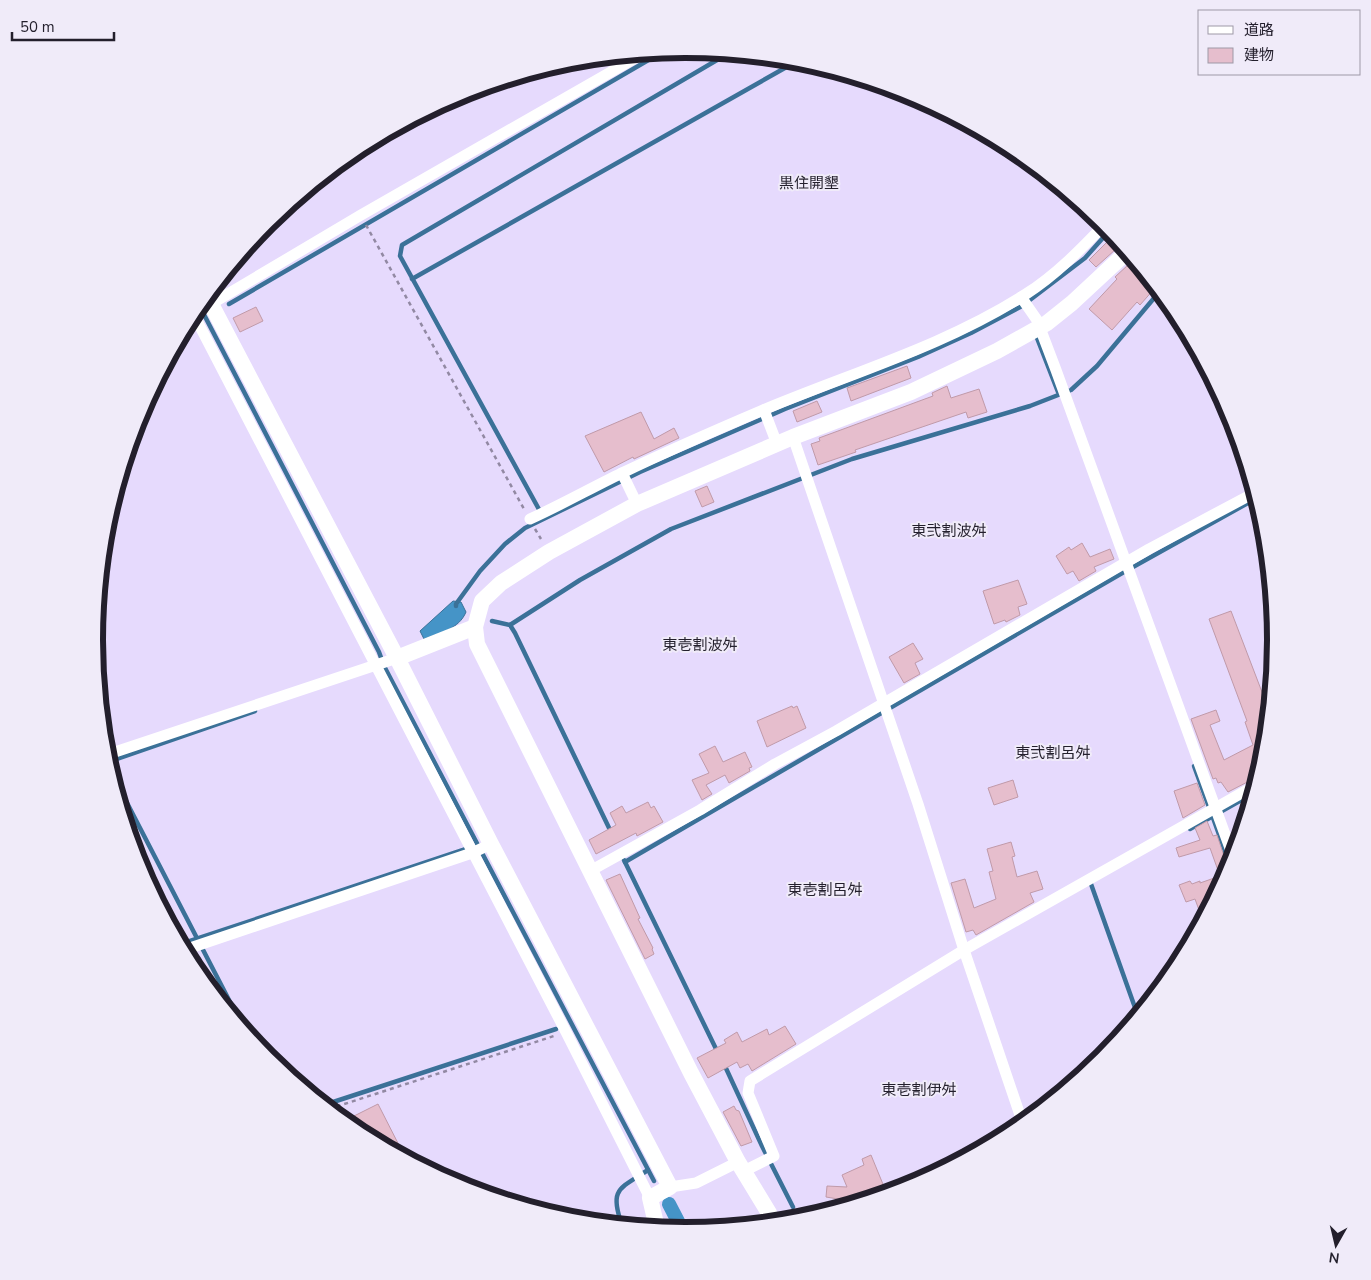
<svg xmlns="http://www.w3.org/2000/svg" width="1371" height="1280" font-family="'Nunito Sans','Noto Sans JP',sans-serif">
	<style>
		.water { fill: #4594c7; stroke: #3b7198 }
		.lines { fill: none; stroke-linecap: round; stroke-linejoin: round }
		.stream { stroke: #3b7198; stroke-width: 4.5 }
		.canal { stroke: #4594c7; stroke-width: 14 }
		.building { fill: #e6becd; stroke: #c09aa9 }
		.path { stroke: #9289a3; stroke-width: 2.5; stroke-dasharray: 4 4; stroke-linecap: butt }
		.street { stroke: #fff; stroke-width: 11 }
		.secondary { stroke: #fff; stroke-width: 16 }
		.labels { text-anchor: middle; dominant-baseline: central; stroke-width: 4; stroke-linejoin: round; paint-order: stroke }
		.neighbourhood-label { font-size: 15px; fill: #231f2c; stroke: #f0ebf9 }
		.rim { fill: none; stroke: #231f2c; stroke-width: 6 }
	</style>
	<rect width="100%" height="100%" fill="#e6dafd"/>
	<path class="water" d="M453,601L461,602L466,612C459,629 440,633 424,639L420,631Z"/>
	<g class="lines">
		<g class="stream">
			<path d="M412,279L799,60"/>
			<path d="M229,304L664,51"/>
			<path d="M199,305L379,652L384,666L654,1181"/>
			<path d="M1037,338L1058,392"/>
			<path d="M541,513L400,256L402,245L729,53"/>
			<path d="M456,606V604L480,571L505,544L525,528L640,472L785,409L918,357L971,333L1022,306L1085,258L1110,230"/>
			<path d="M492,621L510,625L515,633L611,832"/>
			<path d="M510,625L580,580L671,529L852,459L1030,406L1071,390L1097,366L1160,291"/>
			<path d="M108,762L255,711"/>
			<path d="M1194,766L1209,807"/>
			<path d="M110,770L245,1031"/>
			<path d="M1212,815L1231,868"/>
			<path d="M1190,829L1254,793"/>
			<path d="M624,860L718,1053"/>
			<path d="M625,862L1124,572L1257,498"/>
			<path d="M1091,884L1138,1016"/>
			<path d="M181,944L469,848"/>
			<path d="M724,1064L762,1146L793,1207"/>
			<path d="M324,1105L556,1029"/>
			<path d="M622,1225C609,1189 619,1189 648,1170"/>
		</g>
		<path class="canal" d="M669,1204L683,1231"/>
	</g>
	<g class="building">
		<path d="M1108,241L1116,249L1096,267L1089,260Z"/>
		<path d="M1129,264L1155,288L1140,305L1137,302L1112,330L1089,309L1117,279L1115,277Z"/>
		<path d="M256,307L263,321L240,332L233,318Z"/>
		<path d="M907,366L911,378L851,401L847,388Z"/>
		<path d="M947,386L951,398L979,389L987,412L968,418L966,412L855,450L856,452L818,465L811,444L820,441L819,438L933,396L932,393Z"/>
		<path d="M817,401L822,412L797,422L793,411Z"/>
		<path d="M641,412L654,439L674,428L679,438L634,459L633,457L604,472L585,436Z"/>
		<path d="M707,486L714,502L702,507L695,491Z"/>
		<path d="M1082,543L1090,557L1110,549L1114,559L1094,567L1096,571L1079,581L1073,571L1067,574L1056,556L1069,547L1071,550Z"/>
		<path d="M1018,580L1027,604L1018,607L1020,615L1006,622L1005,620L994,624L983,591Z"/>
		<path d="M1231,611L1270,713L1265,756L1259,776L1228,792L1221,782L1218,783L1216,778L1213,779L1191,719L1216,710L1220,721L1210,725L1224,760L1253,745L1245,722L1247,721L1209,619Z"/>
		<path d="M913,643L923,659L915,663L920,674L904,683L889,657Z"/>
		<path d="M792,706L793,708L797,706L806,728L767,747L757,721Z"/>
		<path d="M715,746L723,762L745,752L752,767L749,768L750,771L729,783L725,775L706,785L712,794L702,800L692,780L709,773L699,754Z"/>
		<path d="M1013,780L1018,797L994,805L988,788Z"/>
		<path d="M1197,783L1205,805L1183,818L1174,791Z"/>
		<path d="M648,802L651,808L654,806L663,822L637,836L636,833L596,854L589,840L616,825L610,813L622,806L626,813Z"/>
		<path d="M1207,821L1213,836L1217,835L1229,871L1203,921L1195,899L1186,902L1179,885L1190,881L1192,884L1200,881V883L1220,876L1210,848L1179,857L1176,848L1200,840L1195,828Z"/>
		<path d="M1011,842L1015,856L1012,857L1017,877L1037,871L1043,889L1030,893L1034,902L976,935L973,930L966,932L951,883L965,879L974,908L996,899L989,872L993,871L987,849Z"/>
		<path d="M620,874L640,918L638,919L653,948L652,949L654,954L645,959L606,880Z"/>
		<path d="M785,1026L796,1044L752,1071L748,1064L740,1068L737,1062L708,1078L697,1058L726,1043L724,1040L737,1032L742,1042L767,1029L769,1035Z"/>
		<path d="M378,1104L405,1157L357,1131L344,1121Z"/>
		<path d="M734,1106L736,1110L739,1111L752,1142L741,1146L723,1112Z"/>
		<path d="M871,1155L887,1194L860,1202L859,1197L850,1201L826,1197L827,1186L847,1187L842,1175L864,1165L862,1159Z"/>
	</g>
	<g class="lines">
		<g class="path">
			<path d="M366,225L524,509"/>
			<path d="M535,529L541,539"/>
			<path d="M199,957L225,1006"/>
			<path d="M329,1109L554,1036"/>
		</g>
		<g class="street">
			<path d="M207,295L211,304L361,215L644,53"/>
			<path d="M1021,297L1037,320L1056,370L1234,859"/>
			<path d="M193,313L566,1032L650,1198"/>
			<path d="M764,410L777,444"/>
			<path d="M793,437L918,804L964,950L1023,1124"/>
			<path d="M622,473L637,504"/>
			<path d="M530,519C561,505 591,488 622,473C668,451 716,430 763,410C851,373 945,346 1026,294C1056,275 1081,249 1105,224"/>
			<path d="M106,755L397,658"/>
			<path d="M590,871L700,810L775,764L836,731L1149,549L1256,492"/>
			<path d="M184,950L472,853L491,844"/>
			<path d="M744,1171L774,1156L748,1093L750,1081L964,950L1256,785"/>
			<path d="M670,1187L696,1183L738,1162"/>
		</g>
		<g class="secondary">
			<path d="M211,304L397,658L491,844L670,1187L650,1198L657,1228"/>
			<path d="M475,627L477,644L691,1073L738,1162L769,1213L773,1223"/>
			<path d="M397,658L475,627L482,601L501,583L549,552L637,504L793,437L911,392L997,351L1047,323L1072,303L1128,251"/>
		</g>
	</g>
	<g class="labels">
		<g class="neighbourhood-label">
			<text x="809" y="183">黒住開墾</text>
			<text x="949" y="531">東弐割波舛</text>
			<text x="700" y="645">東壱割波舛</text>
			<text x="1053" y="753">東弐割呂舛</text>
			<text x="825" y="890">東壱割呂舛</text>
			<text x="919" y="1090">東壱割伊舛</text>
		</g>
	</g>
	<path d="M0 0H1371V1280H0ZM103 640a582 582 0 1 1 1164 0a582 582 0 1 1-1164 0Z" fill="#f0ebf9" fill-rule="evenodd"/>
	<path class="rim" d="M103 640a582 582 0 1 1 1164 0a582 582 0 1 1-1164 0Z"/>
	<rect x="1198" y="10" width="162" height="65" fill="#f0ebf9" stroke="#9e99a7"/>
	<rect x="1208" y="26" width="25" height="8" fill="#ffffff" stroke="#9e99a7"/>
	<text x="1244" y="35" font-size="15" fill="#231f2c">道路</text>
	<rect x="1208" y="48" width="25" height="15" fill="#e6becd" stroke="#9e99a7"/>
	<text x="1244" y="60" font-size="15" fill="#231f2c">建物</text>
	<g transform="translate(1336 1245) rotate(188)" stroke="#f0ebf9" stroke-width="4" paint-order="stroke">
	<path d="M0-4L9 19L0 12L-9 19Z" fill="#231f2c"/>
	<text y="-8" font-size="14" font-weight="bold" text-anchor="middle" fill="#231f2c">N</text>
	</g>
	<path d="M12 32v8h102v-8" fill="none" stroke="#231f2c" stroke-width="2.5"/>
	<text x="20" y="32" font-size="15" fill="#231f2c" stroke="#f0ebf9" stroke-width="4" paint-order="stroke">50 m</text>
</svg>
